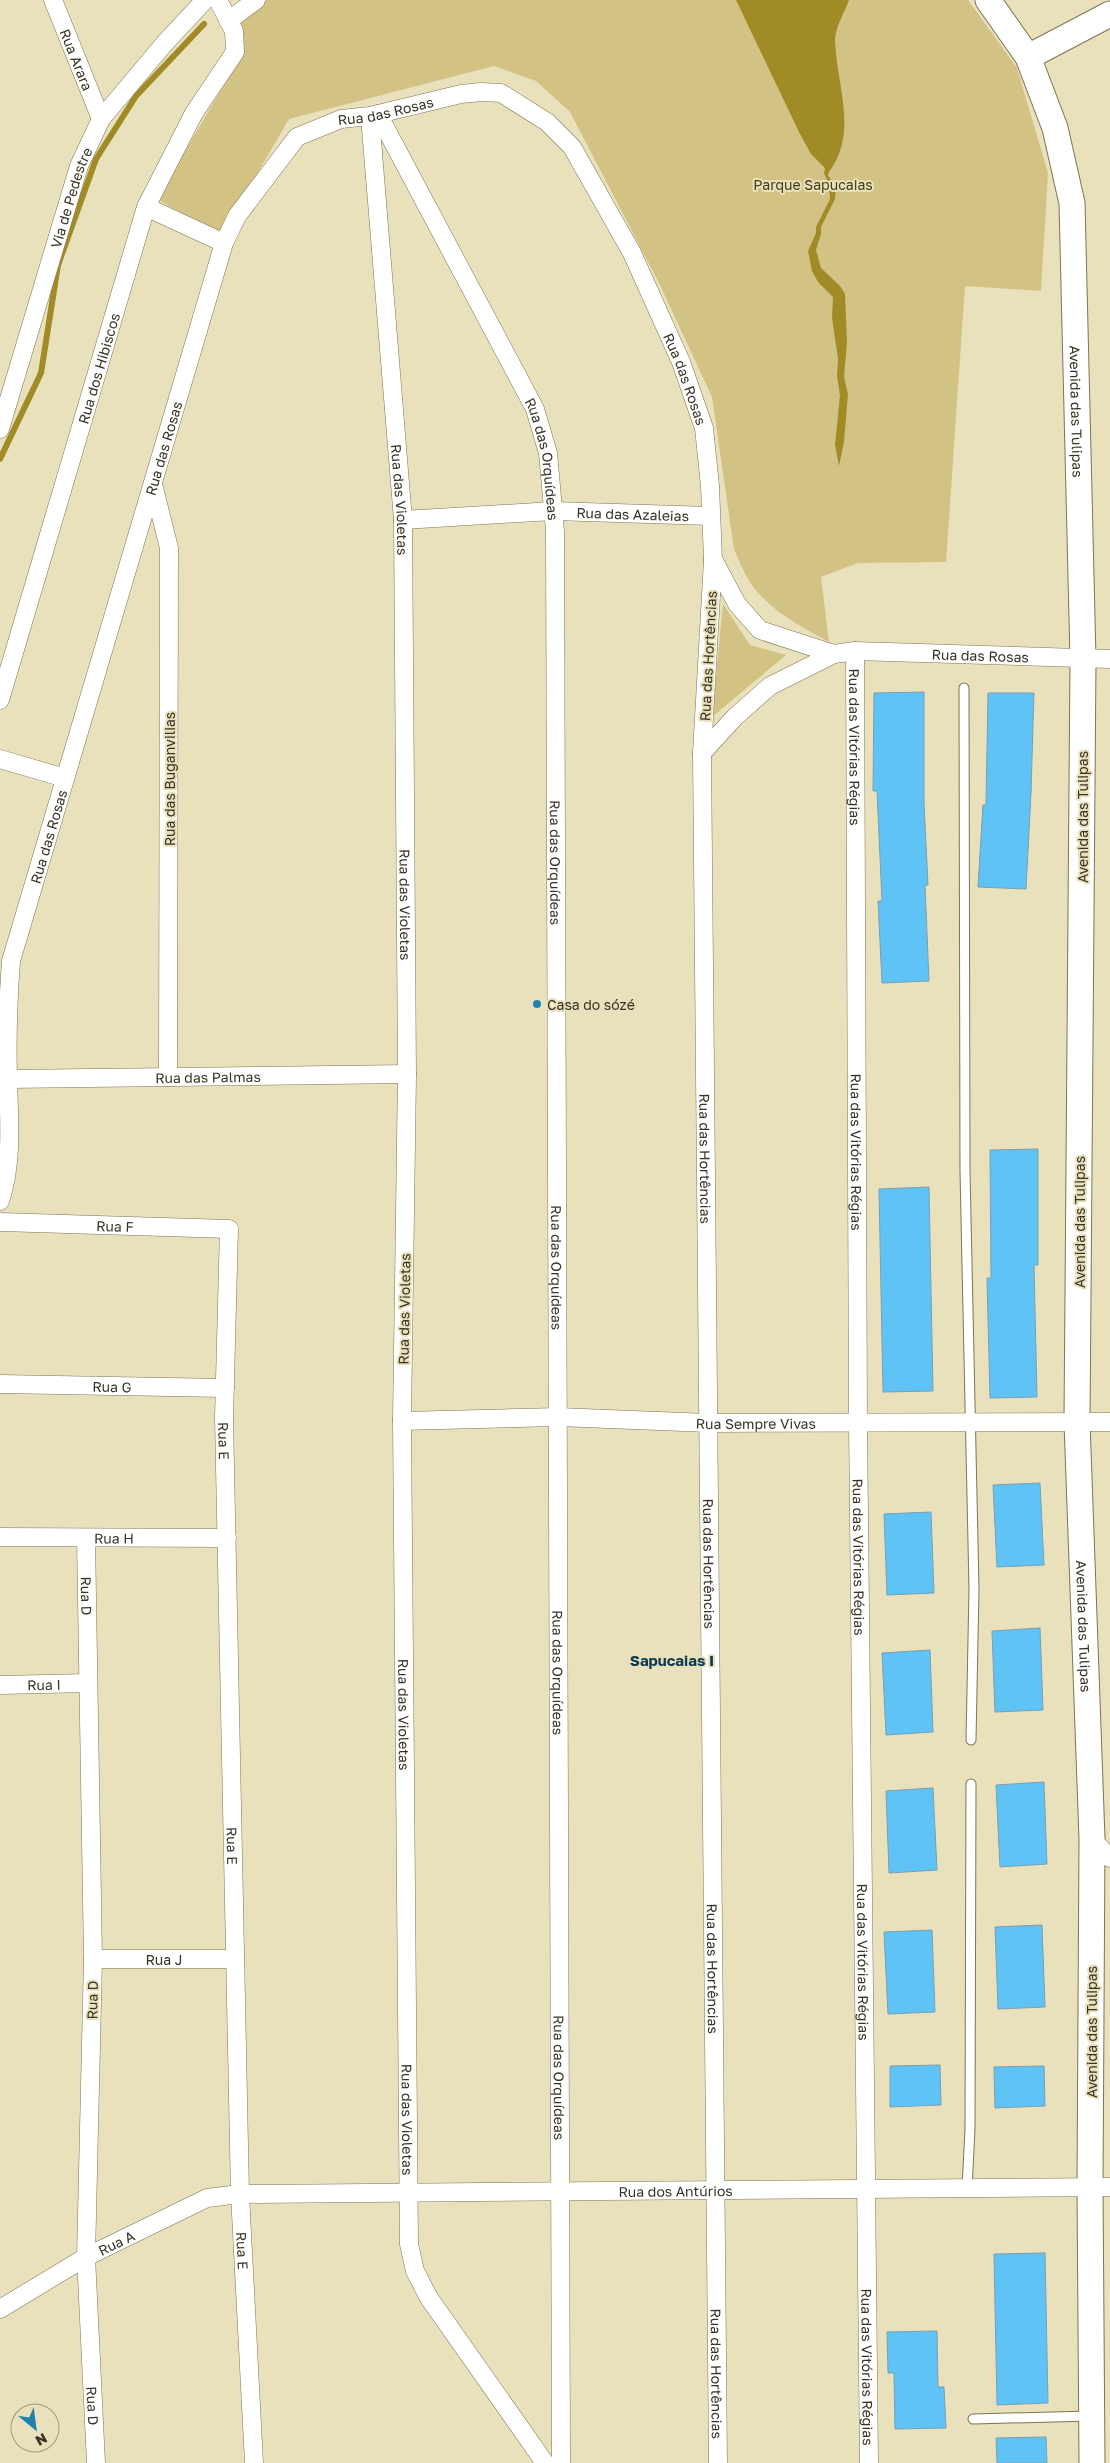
<svg xmlns="http://www.w3.org/2000/svg" width="1110" height="2463" font-family="'Golos Text',sans-serif">
	<style>
		.green { fill: #d2c385 }
		.water { fill: #a18b27 }
		.lines { fill: none; stroke-linecap: round; stroke-linejoin: round }
		.stream { stroke: #a18b27; stroke-width: 6 }
		.building { fill: #5fc3f6; stroke: #7b9fb3 }
		.lane-casing { stroke: #7d7553; stroke-width: 11 }
		.street-casing { stroke: #7d7553; stroke-width: 19 }
		.secondary-casing { stroke: #7d7553; stroke-width: 27 }
		.lane { stroke: #fff; stroke-width: 9 }
		.street { stroke: #fff; stroke-width: 18 }
		.secondary { stroke: #fff; stroke-width: 25 }
		.poi-dot { fill: #2182ae; stroke: #e9e0bc; stroke-width: 2 }
		.labels { text-anchor: middle; dominant-baseline: central; stroke-width: 4; stroke-linejoin: round; paint-order: stroke }
		.street-label { font-size: 14px; fill: #373425; stroke: #e9e0bc }
		.park-label { font-size: 14px; fill: #443b12; stroke: #e9e0bc }
		.poi-label { font-size: 14px; fill: #373425; stroke: #e9e0bc; text-anchor: start }
		.neighbourhood-label { font-size: 15px; font-weight: bold; fill: #0e3b50; stroke: #e9e0bc }
	</style>
	<rect width="100%" height="100%" fill="#e9e0bc"/>
	<g class="green">
		<path d="M267,0H968L1017,68L1048,173L1041,291L965,286L946,562L858,563L821,577L829,642C807,630 782,617 764,599C750,587 741,566 734,549L712,397L659,283L570,112L536,81L494,66L289,119L221,236L157,199L239,59L240,18Z"/>
		<path d="M723,604L750,645L786,655L712,717Z"/>
	</g>
	<path class="water" d="M736,0H849C845,11 835,28 835,40C836,84 859,132 829,172L828,175L836,189L835,199L821,227V234L816,250L821,268L840,286L845,294L847,342L844,377L848,394L844,442L839,466L835,445L840,395L837,376L838,359L832,318L833,297L818,282L812,271L808,251L816,233V227L830,199L829,184L824,173L825,168L811,154L800,134Z"/>
	<g class="lines">
		<path class="stream" d="M0,459L41,373L58,265L96,159L136,96L204,24"/>
	</g>
	<g class="building">
		<path d="M924,692V803L928,885H925L929,981L882,983L878,901H882L877,791H873L874,693Z"/>
		<path d="M988,693H1034L1031,793L1026,889L978,887L983,805H986Z"/>
		<path d="M1038,1149V1265H1034L1037,1397L990,1398L987,1278H991L990,1150Z"/>
		<path d="M929,1187L933,1391L883,1392L879,1189Z"/>
		<path d="M1040,1483L1044,1565L997,1567L993,1485Z"/>
		<path d="M931,1512L934,1593L887,1595L884,1514Z"/>
		<path d="M1040,1628L1043,1710L995,1712L992,1631Z"/>
		<path d="M930,1650L933,1732L886,1735L882,1653Z"/>
		<path d="M1044,1782L1047,1864L1000,1867L996,1785Z"/>
		<path d="M933,1788L937,1870L889,1873L886,1791Z"/>
		<path d="M1042,1925L1045,2007L998,2009L995,1927Z"/>
		<path d="M932,1930L935,2012L888,2014L884,1932Z"/>
		<path d="M940,2065L941,2105L890,2107V2066Z"/>
		<path d="M1044,2066L1045,2106L995,2108L994,2067Z"/>
		<path d="M1045,2253L1048,2403L997,2405L994,2254Z"/>
		<path d="M937,2331L938,2387H944L946,2428L895,2429L894,2373H888L887,2332Z"/>
		<path d="M1046,2437L1047,2463H997L996,2438Z"/>
	</g>
	<g class="lines">
		<g class="lane-casing">
			<g id="lane">
				<path d="M964,688L965,1171L974,1589L971,1740"/>
				<path d="M967,2189L970,2129L971,1784"/>
				<path d="M973,2419L1090,2416"/>
			</g>
		</g>
		<g class="street-casing">
			<g id="street">
				<path id="s1" d="M53,0L101,119"/>
				<path d="M228,21L256,0"/>
				<path id="s2" d="M378,114L535,409L548,453L555,531L561,2463"/>
				<path id="s3" d="M370,116L403,520L407,1074L402,1421L409,2244L415,2271L429,2298L545,2463"/>
				<path d="M146,207L224,243"/>
				<path id="s4" d="M0,429L79,166L101,119L164,44L205,0"/>
				<path d="M153,484L169,548L168,1077"/>
				<path id="s5" d="M403,520L553,511L711,516"/>
				<path id="s6" d="M713,560L702,753L718,2463"/>
				<path id="s7" d="M855,651L858,1422L869,2463"/>
				<path id="s8" d="M0,700L146,207L194,113L235,52L234,31L218,0"/>
				<path d="M702,753L735,717L770,686L834,654"/>
				<path d="M0,759L65,778"/>
				<path id="s9" d="M8,1079L407,1074"/>
				<path id="s10" d="M0,1201C13,1163 9,1119 8,1079C7,1039 8,1000 11,961L224,243L237,216L297,137L341,119L370,116L461,94L481,92L501,93L547,122L572,147L632,253L681,362L704,428L710,486L713,559L737,604L760,630L834,654L855,651L1110,659"/>
				<path id="s11" d="M0,1222L229,1229L224,1418L240,2194L254,2463"/>
				<path id="s12" d="M0,1384L225,1388"/>
				<path id="s13" d="M402,1421L558,1417L709,1423L1110,1422"/>
				<path id="s14" d="M0,1537L227,1538"/>
				<path id="s15" d="M86,1538L93,1959L86,2257L96,2463"/>
				<path id="s16" d="M0,1685L88,1683"/>
				<path d="M1092,1839L1110,1858"/>
				<path id="s17" d="M93,1959H235"/>
				<path id="s18" d="M0,2309L86,2257L207,2198L240,2194L1110,2187"/>
			</g>
		</g>
		<g class="secondary-casing">
			<g id="secondary">
				<path id="s19" d="M988,0L1028,57L1055,128L1072,203L1083,659L1077,1422L1092,1839L1090,2187L1092,2463"/>
				<path d="M1028,57L1110,14"/>
			</g>
		</g>
		<use href="#lane" class="lane"/>
		<use href="#street" class="street"/>
		<use href="#secondary" class="secondary"/>
	</g>
	<circle class="poi-dot" cx="537" cy="1004" r="5"/>
	<g class="labels">
		<g class="street-label">
			<text stroke="none"><textPath href="#s1" startOffset="64">Rua Arara</textPath></text>
			<text stroke="none"><textPath href="#s10" startOffset="1212">Rua das Rosas</textPath></text>
			<text stroke="none"><textPath href="#s4" startOffset="242">Via de Pedestre</textPath></text>
			<text stroke="none"><textPath href="#s8" startOffset="346">Rua dos Hibiscos</textPath></text>
			<text stroke="none"><textPath href="#s10" startOffset="1678">Rua das Rosas</textPath></text>
			<text stroke="none"><textPath href="#s19" startOffset="431">Avenida das Tulipas</textPath></text>
			<text stroke="none"><textPath href="#s10" startOffset="776">Rua das Rosas</textPath></text>
			<text stroke="none"><textPath href="#s2" startOffset="385">Rua das Orquídeas</textPath></text>
			<text stroke="none"><textPath href="#s3" startOffset="385">Rua das Violetas</textPath></text>
			<text stroke="none"><textPath href="#s5" startOffset="230">Rua das Azaleias</textPath></text>
			<text stroke="none"><textPath href="#s10" startOffset="2172">Rua das Rosas</textPath></text>
			<text transform="translate(708 656) rotate(-87)">Rua das Hortências</text>
			<text stroke="none"><textPath href="#s7" startOffset="96">Rua das Vitórias Régias</textPath></text>
			<text transform="translate(169 779) rotate(-90)">Rua das Buganvilias</text>
			<text transform="translate(1082 817) rotate(-90)">Avenida das Tulipas</text>
			<text stroke="none"><textPath href="#s10" startOffset="371">Rua das Rosas</textPath></text>
			<text stroke="none"><textPath href="#s2" startOffset="790">Rua das Orquídeas</textPath></text>
			<text stroke="none"><textPath href="#s3" startOffset="790">Rua das Violetas</textPath></text>
			<text stroke="none"><textPath href="#s9" startOffset="200">Rua das Palmas</textPath></text>
			<text stroke="none"><textPath href="#s7" startOffset="501">Rua das Vitórias Régias</textPath></text>
			<text stroke="none"><textPath href="#s6" startOffset="599">Rua das Hortências</textPath></text>
			<text transform="translate(1079 1222) rotate(-90)">Avenida das Tulipas</text>
			<text stroke="none"><textPath href="#s11" startOffset="115">Rua F</textPath></text>
			<text stroke="none"><textPath href="#s2" startOffset="1195">Rua das Orquídeas</textPath></text>
			<text transform="translate(404 1309) rotate(-89)">Rua das Violetas</text>
			<text stroke="none"><textPath href="#s12" startOffset="112">Rua G</textPath></text>
			<text stroke="none"><textPath href="#s13" startOffset="354">Rua Sempre Vivas</textPath></text>
			<text stroke="none"><textPath href="#s11" startOffset="441">Rua E</textPath></text>
			<text stroke="none"><textPath href="#s14" startOffset="114">Rua H</textPath></text>
			<text stroke="none"><textPath href="#s7" startOffset="906">Rua das Vitórias Régias</textPath></text>
			<text stroke="none"><textPath href="#s6" startOffset="1004">Rua das Hortências</textPath></text>
			<text stroke="none"><textPath href="#s15" startOffset="58">Rua D</textPath></text>
			<text stroke="none"><textPath href="#s19" startOffset="1646">Avenida das Tulipas</textPath></text>
			<text stroke="none"><textPath href="#s2" startOffset="1600">Rua das Orquídeas</textPath></text>
			<text stroke="none"><textPath href="#s16" startOffset="44">Rua I</textPath></text>
			<text stroke="none"><textPath href="#s3" startOffset="1600">Rua das Violetas</textPath></text>
			<text stroke="none"><textPath href="#s11" startOffset="846">Rua E</textPath></text>
			<text stroke="none"><textPath href="#s17" startOffset="71">Rua J</textPath></text>
			<text stroke="none"><textPath href="#s7" startOffset="1311">Rua das Vitórias Régias</textPath></text>
			<text stroke="none"><textPath href="#s6" startOffset="1409">Rua das Hortências</textPath></text>
			<text transform="translate(92 2000) rotate(-89)">Rua D</text>
			<text transform="translate(1091 2032) rotate(-90)">Avenida das Tulipas</text>
			<text stroke="none"><textPath href="#s2" startOffset="2005">Rua das Orquídeas</textPath></text>
			<text stroke="none"><textPath href="#s3" startOffset="2005">Rua das Violetas</textPath></text>
			<text stroke="none"><textPath href="#s18" startOffset="704">Rua dos Antúrios</textPath></text>
			<text stroke="none"><textPath href="#s18" startOffset="134">Rua A</textPath></text>
			<text stroke="none"><textPath href="#s11" startOffset="1251">Rua E</textPath></text>
			<text stroke="none"><textPath href="#s7" startOffset="1716">Rua das Vitórias Régias</textPath></text>
			<text stroke="none"><textPath href="#s6" startOffset="1814">Rua das Hortências</textPath></text>
			<text stroke="none"><textPath href="#s15" startOffset="868">Rua D</textPath></text>
		</g>
		<g class="park-label">
			<text x="813" y="184">Parque Sapucaias</text>
		</g>
		<g class="poi-label">
			<text x="547" y="1004">Casa do sózé</text>
		</g>
		<g class="neighbourhood-label">
			<text x="672" y="1660">Sapucaias I</text>
		</g>
	</g>
	<g transform="translate(35 2428) rotate(151)"><circle r="24" fill="#e9e0bc" stroke="#a29b80"/>
	<path d="M0-4L9 19L0 12L-9 19Z" fill="#2182ae"/>
	<text y="-8" font-size="14" font-weight="bold" text-anchor="middle" fill="#373425">N</text>
	</g>
</svg>
